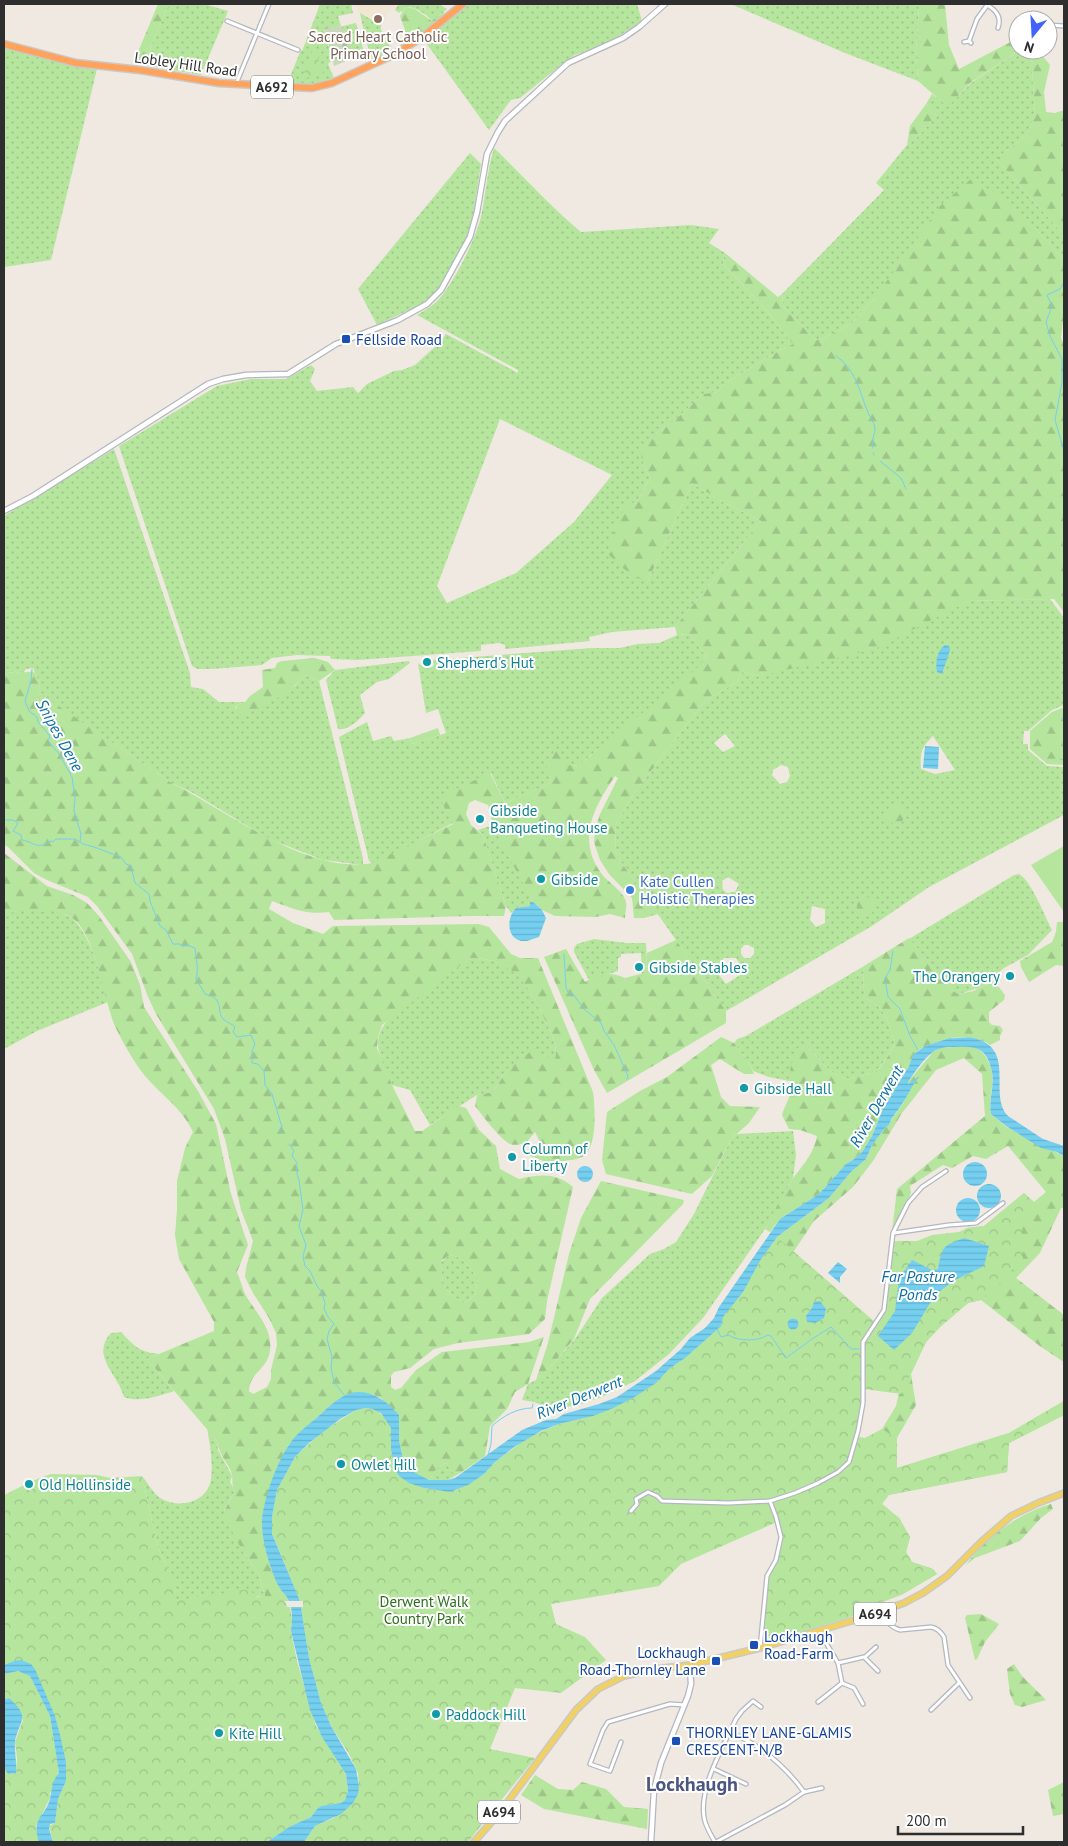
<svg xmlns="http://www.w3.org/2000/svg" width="1068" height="1846" font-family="'PT Sans',sans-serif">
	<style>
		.education { fill: #f0e6d1 }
		.grass { fill: url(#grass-dots); fill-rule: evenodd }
		.forest { fill: url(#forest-firs); fill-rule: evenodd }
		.cemetery { fill: url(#cemetery-stones) }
		.park { fill: url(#park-crowns) }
		.garden { fill: #b6e59e }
		.water { fill: url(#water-rules) }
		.pier { fill: #efe9e1 }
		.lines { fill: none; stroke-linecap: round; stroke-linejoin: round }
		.stream { stroke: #75cff0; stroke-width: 1 }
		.street-casing { stroke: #b4b7c1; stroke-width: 5.5 }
		.secondary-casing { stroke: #b4b7c1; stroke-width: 7 }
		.primary-casing { stroke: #c9c9c9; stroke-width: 8 }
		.highway-casing { stroke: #c9c9c9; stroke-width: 9 }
		.street { stroke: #fff; stroke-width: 3 }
		.secondary { stroke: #fff; stroke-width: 4.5 }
		.primary { stroke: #f2d163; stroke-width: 5 }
		.highway { stroke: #ffa35c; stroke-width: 6 }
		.education-dot { fill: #8d6e63; stroke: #fff; stroke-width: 2 }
		.transit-dot { fill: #1a4fb4; stroke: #fff; stroke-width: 2 }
		.culture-dot { fill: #0f9aa8; stroke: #fff; stroke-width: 2 }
		.shop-dot { fill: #3f7fe0; stroke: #fff; stroke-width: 2 }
		.labels { text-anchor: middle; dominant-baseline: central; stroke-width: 4; stroke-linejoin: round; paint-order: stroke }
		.shield { fill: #fff; stroke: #6d6d6d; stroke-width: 1 }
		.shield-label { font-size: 14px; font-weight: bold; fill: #2e2e2e }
		.education-label { font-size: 15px; fill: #785e54; stroke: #fff }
		.street-label { font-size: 15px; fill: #2e2e2e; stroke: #fff }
		.transit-label { font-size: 15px; fill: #164399; stroke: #fff; text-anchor: start }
		.culture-label { font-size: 15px; fill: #0d838f; stroke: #fff; text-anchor: start }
		.shop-label { font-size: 15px; fill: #366cbe; stroke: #fff; text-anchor: start }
		.park-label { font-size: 15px; fill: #2c6e1b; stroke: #fff }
		.water-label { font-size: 16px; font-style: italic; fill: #0d6fa3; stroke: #fff }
		.district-label { font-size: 20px; font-weight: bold; fill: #4d5680; stroke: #fff }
	</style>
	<defs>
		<pattern id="grass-dots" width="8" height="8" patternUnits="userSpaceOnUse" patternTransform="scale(1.25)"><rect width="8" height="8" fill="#b6e59e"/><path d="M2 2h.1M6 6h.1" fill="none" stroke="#9dc588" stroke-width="1.8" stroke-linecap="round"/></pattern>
		<pattern id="forest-firs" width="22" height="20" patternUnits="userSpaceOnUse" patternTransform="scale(1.25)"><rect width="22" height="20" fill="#b6e59e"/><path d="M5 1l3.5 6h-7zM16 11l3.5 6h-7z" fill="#9dc588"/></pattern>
		<pattern id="cemetery-stones" width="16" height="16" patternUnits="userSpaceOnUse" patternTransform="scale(1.25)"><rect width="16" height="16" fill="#c8d9b8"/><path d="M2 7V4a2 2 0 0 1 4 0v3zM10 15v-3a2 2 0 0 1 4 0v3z" fill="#acbb9e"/></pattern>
		<pattern id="park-crowns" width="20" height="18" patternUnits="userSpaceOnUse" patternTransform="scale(1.25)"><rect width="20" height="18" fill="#b6e59e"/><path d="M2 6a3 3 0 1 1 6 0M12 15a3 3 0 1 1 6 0" fill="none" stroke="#9dc588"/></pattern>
		<pattern id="water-rules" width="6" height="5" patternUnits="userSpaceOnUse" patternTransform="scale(1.25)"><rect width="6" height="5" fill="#75cff0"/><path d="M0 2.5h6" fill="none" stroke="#66b2ce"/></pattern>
	</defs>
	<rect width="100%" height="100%" fill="#efe9e1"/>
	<path class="education" d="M355,4H399L395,10L391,8L381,25L360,13L357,10Z"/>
	<g class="grass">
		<path d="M169,4H204L228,11L201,75L143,65Z"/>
		<path d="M320,4H351L353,13L338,16L341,26L324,29L332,60L328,64L334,78L312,84H288L290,77L300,52L303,49Z"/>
		<path d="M399,4H439L447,9L433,21C425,14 417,7 406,7L402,12L400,11L399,13L395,10Z"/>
		<path d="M469,4H637L642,21L608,43L575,55L566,61L520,98L511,100L489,130L424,40Z"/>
		<path d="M735,4H916L919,7L916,51L918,81L845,53L733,5Z"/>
		<path d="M360,13L381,25V30L393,51L373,62L366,41Z"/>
		<path d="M356,23L364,52L351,59L343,26Z"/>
		<path d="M4,48L97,69L51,260L4,267Z"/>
		<path d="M1020,50H1029L1031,52L1035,116L1027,135L996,159L1064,235V260L1035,228L893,274L874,299L852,323L824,338L815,340L783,306L782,294L884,190L876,183L907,145L916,138L937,116L926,104L932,94L948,106L971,83Z"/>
		<path d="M494,148C523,176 550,206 581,232L691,225L719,229L709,243L725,253L723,264L766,310L793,344L777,352L724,384L718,392L703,394L673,422L656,433L643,463L650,478L636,504L627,501L647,583L692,483L723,502L761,521L675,627L612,632L589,637L590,641L505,649V645L499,643L481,645V651L358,660L331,659L330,656L297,655L272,658L262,665L212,669H197L192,666L119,446L217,386L251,379H286L311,365L315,369L310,381L317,391L353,387L358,393L367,384L394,371L402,370L415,365L437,345L446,334L518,373V370L417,315C425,310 433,306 439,299C454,283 476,238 481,217C486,194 487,171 494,148ZM500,419L612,475L574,522L516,573L447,603L437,586Z"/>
		<path d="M470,153L481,164L471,228L464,244L441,284L435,293L420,305L377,325L358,289Z"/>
		<path d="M114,449L190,673L191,687L203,689L219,702H245L237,705L235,709L295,686L305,675L319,681L363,858V865L323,860L269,839L193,793L170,782L49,700L38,692L40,684L33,668L26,669L23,673C16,671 9,671 4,676V516Z"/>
		<path d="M1050,599L1064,618V705L1052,710L1028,731H1024L1023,744H1028V750L1047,766L1064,767V815L929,887L872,926L726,1011L621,862L615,851L616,824L634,793L706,700L737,682L742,672L760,676L969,601ZM725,734L735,746L723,752L714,743ZM933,736L955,770L935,774L921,769C920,752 921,748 933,736ZM781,765L788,767L790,776L787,782L780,784L772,775L773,770ZM728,877L739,884L735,892L727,893L723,890L722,881ZM812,906L825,909V923L816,927L810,920ZM748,945L754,948V954L750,958H744L741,954V949L744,945ZM724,958H736L745,972L726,984L715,970Z"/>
		<path d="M690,634L706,656L701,666L666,696L608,741L579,765L572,766L567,764H547L551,783L505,803L491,773L453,823L381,860L372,863L369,861L339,737L367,722L373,741L391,736L394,741L410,738L412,744L446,733L438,709L426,713L418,663L425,668L432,667L434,665L433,660L592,648H619L638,644L659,643L677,635Z"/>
		<path d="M409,661L410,663L389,679L377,682L360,695L365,713C359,720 348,731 338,729L326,680L335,670Z"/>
		<path d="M493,825L533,902L530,903V906L516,908L511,913L506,906L483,835L478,830Z"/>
		<path d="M1019,874C1032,882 1044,915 1052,930L1028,955L1004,968L984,986L959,994L953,991L909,939L1014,875Z"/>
		<path d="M22,894L72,918C93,939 100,974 108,1002L37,1031L4,1049V906Z"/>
		<path d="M594,939L627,943H646L647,965L644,973L642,975L641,953L621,954V957L618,958V971L589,980L574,952V948L577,944Z"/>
		<path d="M470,958C514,958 528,984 545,1020C552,1035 558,1043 555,1061L510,1066L493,1092L477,1095L430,1125L410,1090L392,1085C381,1058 367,1039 392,1016Z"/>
		<path d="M864,966C864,978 861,991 869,1001C872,1004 876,1004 879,1007C888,1016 891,1032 895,1043C878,1073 879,1073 845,1079L830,1071L807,1046L794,1082L769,1077L753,1071L749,1063L734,1043L737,1039L746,1036Z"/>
		<path d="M793,1131L796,1155L793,1178L765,1229L703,1318L669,1354L635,1381L602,1397L575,1406L549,1408L534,1402L522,1400L528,1384L536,1380L552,1365L575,1339L602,1298L650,1254L664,1249L676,1242L694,1214L731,1139L737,1134Z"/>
		<path d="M450,1255C465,1257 470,1268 478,1279L475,1295L464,1303C443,1290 442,1286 441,1262Z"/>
		<path d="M121,1332C134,1346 139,1352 159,1354L147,1359L174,1391C158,1396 139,1403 124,1397C118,1374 90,1356 111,1333Z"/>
		<path d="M207,1428L217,1441L218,1450L232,1476L230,1482L235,1491L224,1510L242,1550L259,1575L265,1597L224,1593L176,1601L175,1586L169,1570L158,1548L142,1476C148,1483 154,1495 162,1499C180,1509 208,1502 211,1479C213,1462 210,1444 207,1428Z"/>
		<path d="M446,1463L453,1473L462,1472L448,1480H429L438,1467Z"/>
	</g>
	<g class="forest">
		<path d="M158,4H169L143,65L133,64Z"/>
		<path d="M916,4H945L949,45L959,69L1018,38V50H1020L970,83L948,107L918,81L916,51L919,7Z"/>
		<path d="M406,7L415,9L432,21L444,12V14L426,30L402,47L401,45L405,30L400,16Z"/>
		<path d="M1029,50H1038L1050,65L1044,92L1046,112L1055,113L1064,110V235L996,159L1027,135L1035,116L1031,52Z"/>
		<path d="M926,104L937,116L916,138L907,145L910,126Z"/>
		<path d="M971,179L1000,196L1035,228L1064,260V312L1061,338L1064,345V612L1054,599L969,601L875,649L760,676L742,672L737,682L706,700L634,793L616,824L615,851L621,862L658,914L644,918H634L632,898L609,874L600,860L594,842L595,830L600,814L618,778L615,776C595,806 576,838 601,873C608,883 623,890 626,902C627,907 625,913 625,918L610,914L596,917L555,916L542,910L533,902L496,833L493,825L488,805L475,800L469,803L466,814L471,825L483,835L506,906L504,916H470L334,920L329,912C305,915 294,909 272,901L269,909L293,923L323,934L333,926L479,924L489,927L511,954L520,958H538L593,1092C595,1107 598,1149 582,1157C572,1162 561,1159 551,1164L523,1153L539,1146L540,1142L535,1132L526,1143C521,1144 515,1146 510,1144C501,1140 482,1115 475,1106L477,1095L493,1092L510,1066L533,1050L555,1060C558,1043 552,1035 545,1020C528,984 513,958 470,958L382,1025L378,1037L377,1048L392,1085L415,1131H422L459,1106L466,1108L479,1130L496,1146L500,1169L519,1179C541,1174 556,1173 573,1187L547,1301L545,1319L529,1334L458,1343L434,1349L410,1368L394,1372L391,1376V1387L395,1390L401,1388L416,1370L442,1352L529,1342L544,1337L528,1384L515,1392L507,1409L490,1426L485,1456L462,1472L453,1473L446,1463L438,1467L429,1480L407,1469L404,1464L399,1440V1421L381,1398L372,1394H348L329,1407L301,1431L288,1446L277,1468L263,1513L262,1527L271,1569L279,1586L289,1601H243L267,1842L64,1756L55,1716L48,1696L14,1661L4,1665L169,1570L175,1586L176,1601L248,1589L257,1597L265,1596L259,1575L242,1550L227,1522L224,1511L235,1491C231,1484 233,1482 232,1475C230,1465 219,1456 217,1441L147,1359L214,1331V1322L179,1259L175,1235L177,1210V1181L185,1148L193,1132C181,1106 157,1092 141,1071C131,1057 121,1039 114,1024C104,998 95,933 72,918C66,914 57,912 50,910L46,912L28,910L4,914V853L47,886L73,895L87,903L99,916L131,962L140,985L144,1007L198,1091L216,1124L231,1194L248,1245L237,1272C240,1279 242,1287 245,1294C255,1312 273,1328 270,1350C268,1370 250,1371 249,1391L253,1394L267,1387L271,1379V1370L277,1345L276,1333L269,1318L253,1293L245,1277L246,1268L253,1241L241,1210L225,1139L214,1109L156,1014L148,997L132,954L97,906L88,897L47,880L34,873L8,847L4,845V676C12,668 22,675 32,671L35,673L40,684L38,692L170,782C226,810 307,875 372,863L453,824L439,797L490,773L505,803L551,783L546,764L555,750C563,752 564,766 574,766C582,766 603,744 610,738C636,718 661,699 685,678C694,671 701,666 706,656L690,634L677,635L675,627L761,521L723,502L692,483L647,583L624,569L608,554L609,544L627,501L636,504L650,478L643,463L639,447L656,433L673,422L703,394L718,392L724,384L777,352L793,344L766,310L723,264L725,253L778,297L782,294L783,306L815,340L824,338L852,323L874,299L941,205ZM450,1255C465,1257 470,1268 478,1279L475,1295L464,1303C443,1290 442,1286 441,1261Z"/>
		<path d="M315,658L328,662L335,670L319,681L305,675C288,695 266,705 242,715L236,713L237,705L245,702L250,696L263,687L262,670L275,668L277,663L282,661Z"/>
		<path d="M1062,708L1064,709V765L1047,764L1030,749V731L1052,712Z"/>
		<path d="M438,728L440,735L412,744L410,738Z"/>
		<path d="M894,805L905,807L906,815L900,824L895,825L885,817Z"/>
		<circle cx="866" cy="906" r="9"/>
		<path d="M1057,922H1064V966L1056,965L1029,982L1021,967L1020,961L1052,942L1056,932Z"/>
		<path d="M909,938L953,991L959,994L973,991L994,981L1005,995L1004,1000L989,1012V1022L992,1025L1000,1026L1003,1030L1000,1036V1040L990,1045L986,1042L967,1037L950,1038L925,1046L919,1050L913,1056L909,1066L883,1109L872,1136L862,1152L853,1160L847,1163L819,1194L780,1219L770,1232L765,1229C773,1213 782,1196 792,1180C803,1164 813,1156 817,1136L800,1130L789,1129L782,1115C787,1099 798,1086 790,1069L797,1048L807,1046L830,1071L845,1079C879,1073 879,1073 895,1043C891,1032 888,1016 879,1007C876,1004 872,1004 869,1001C861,991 864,978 864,966Z"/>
		<path d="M676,940L726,1011V1023L607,1093L594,1070L544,957L566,949L585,982C599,974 610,971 625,978L644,973L647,965V953Z"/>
		<path d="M721,1037L734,1043L749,1063L754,1074H744L720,1059L711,1065L721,1097L730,1106L760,1107L749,1123L731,1139L712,1176L692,1194L606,1174L602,1160L607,1112L640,1091L667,1077Z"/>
		<path d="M968,1046C976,1047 983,1051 987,1059C999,1080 987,1094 991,1114L1005,1126L1021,1135L1064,1156V1208H1061L1040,1253L1016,1278L1064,1315V1362L1041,1347L981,1300L968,1303L940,1327L926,1342L911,1374L916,1405L897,1438V1468L1009,1433L1064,1401V1415L1009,1443L1007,1472L888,1495L882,1504L899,1518L910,1537L906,1552L912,1562L933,1569L937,1574L903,1594L872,1606L876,1609L764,1643L784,1515L584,1417L681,1362L777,1237L829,1198L851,1172L866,1159L872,1145L885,1128L889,1125C893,1115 900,1109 905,1100C909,1092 911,1085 918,1078L908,1084H907L908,1082L933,1052L939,1048ZM964,1058L982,1074L985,1116L897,1189L892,1231L893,1233L911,1193L910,1186L943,1165L952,1168L973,1156L986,1159L1008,1146L1046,1192L1034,1202L1024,1193L984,1226L967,1228L903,1376L896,1406L882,1429L874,1435L865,1438L847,1436L774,1273L794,1251L814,1221L853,1187L873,1161L902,1113L936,1070Z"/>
		<path d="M601,1181L684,1200L683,1204L590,1299L574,1339L552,1365L536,1380L548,1343L569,1254L581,1218Z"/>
		<path d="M1051,1504L1053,1509L1041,1518L1020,1541L975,1558L966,1565C985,1538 1019,1513 1051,1504Z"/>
		<path d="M981,1614L999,1624L985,1642L977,1659L975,1660L965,1618L967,1615Z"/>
		<path d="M1014,1664L1022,1676L1046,1700L1022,1707L1015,1705L1010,1694L1007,1669Z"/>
		<path d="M535,1775L558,1789L573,1790L582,1782L606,1789L624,1807L648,1809L647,1829L544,1809L521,1795Z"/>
		<path d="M1064,1782V1814L1053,1816L1048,1790Z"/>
	</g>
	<path class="cemetery" d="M343,26L351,59L334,66L324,28Z"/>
	<g class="park">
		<path d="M313,50L318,55L319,69H322L323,73L306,78L304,77L305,66Z"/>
		<path d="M1024,1193L1034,1202C1031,1208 1025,1218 1023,1223C1021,1235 1021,1248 1023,1259L994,1289L981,1300L968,1303L940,1327L926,1342L901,1394L864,1389L857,1437L865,1438L882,1429L896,1438L897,1468L1009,1433L1064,1401V1415L1009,1443L1007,1472L889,1495L882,1504L899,1518L910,1537L906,1552L912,1562L933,1569L937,1574L903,1594L872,1606L876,1609L761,1644L767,1576L776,1560L781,1538L777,1522L681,1564L659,1586L551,1604L556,1624L585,1637L606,1660L561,1693L515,1688L490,1749L535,1758L468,1842H304L315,1826L334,1818L359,1786L358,1773L349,1754L331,1726L321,1703L309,1658L300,1601L272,1534V1517L277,1490L295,1457L323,1431L356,1410L366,1408L377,1410L387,1420L391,1428V1450L395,1469L424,1488L444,1491L457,1490L484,1474L495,1462L528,1437L559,1424L593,1416L611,1409L633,1398L656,1383L669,1369L685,1358L721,1326L723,1317L743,1292L761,1259L777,1237L875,1322L884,1310L892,1241H917L932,1235L959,1232L967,1228L984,1226Z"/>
		<path d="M51,1474L97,1475L110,1478L142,1476L158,1548L169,1570L175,1586L176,1601L248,1589L257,1597L279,1596L290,1607L292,1620L291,1631L297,1661L316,1726L346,1774L348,1791L345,1800L341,1803L321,1806L317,1809L311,1817L289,1827L267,1842H53L49,1826L55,1823L58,1799L66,1781V1762L55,1716L26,1662L14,1661L4,1665V1495L32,1481Z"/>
		<path d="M14,1671L23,1672L30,1676L50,1716L59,1772L50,1794V1798L36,1826L39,1842H4V1768L8,1774L16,1773L17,1758L15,1742L23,1720L9,1698L4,1699V1674Z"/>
	</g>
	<path class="garden" d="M1064,846V912L1031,865Z"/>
	<g class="water">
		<path d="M945,645L949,646L950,650L942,674L937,672C935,662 937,651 945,645Z"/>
		<path d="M925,746L939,747L938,769L923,768Z"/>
		<path d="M530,902H533L542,910L546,918L539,937C535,938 531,940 527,941C507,943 505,919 516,908L530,906Z"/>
		<path d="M950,1038C957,1039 966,1036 973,1038C1018,1048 987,1095 1008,1116L1043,1139L1064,1146V1156L1057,1152L1041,1148L1006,1126L991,1114C988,1099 996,1084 991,1068C986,1047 974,1046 955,1047C948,1047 939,1047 933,1052C923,1059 915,1072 908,1082V1084L920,1076C911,1085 909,1095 902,1104C897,1112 892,1116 889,1125L885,1128L872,1145L866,1159L851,1172L829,1198L777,1237L761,1259L743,1292L723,1317L721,1326L685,1358L669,1369L656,1383L633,1398L611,1409L593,1416L559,1424L541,1431L514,1447L495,1462L484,1474L468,1485L450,1492L424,1488L409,1483L399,1476L395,1469L391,1450V1428L381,1413L372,1409L366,1408L356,1410L340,1419L309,1443L295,1457L277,1490L272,1517V1534L300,1601L309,1658L321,1703L331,1726L356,1769L359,1786L358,1794L353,1803L341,1814L315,1826L304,1842H267L289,1827L311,1817L317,1809L321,1806L341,1803L345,1800L348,1791L346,1774L322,1737L310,1710L291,1631C292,1621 293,1610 289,1601C286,1595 281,1591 278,1585C270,1569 262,1541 262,1523C262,1503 277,1461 289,1445C297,1432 311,1423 322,1413C332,1404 343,1393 357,1392C374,1391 389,1403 399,1415V1440L404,1464L406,1468L429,1480H448L455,1478L522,1430L546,1420L556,1419L564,1414L599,1404L617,1397L656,1371L681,1349L690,1338L705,1328L714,1318L719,1307L780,1219L819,1194L847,1163L853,1160L862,1152L872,1136L883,1109L909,1066L913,1055L925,1046Z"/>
		<circle cx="975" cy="1174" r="12"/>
		<circle cx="585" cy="1174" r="8"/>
		<circle cx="989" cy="1196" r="12"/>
		<circle cx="968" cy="1210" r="12"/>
		<path d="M964,1238L989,1246L984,1266L953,1281L935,1295L912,1333L894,1350L878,1336L895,1311L899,1278L912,1260L932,1270L938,1269C942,1247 942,1246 964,1238Z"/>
		<path d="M838,1262L847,1269L840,1277V1283L828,1273Z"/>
		<path d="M820,1301L826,1309L824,1318L815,1323L807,1322L806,1316L812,1308L814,1302Z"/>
		<circle cx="793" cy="1324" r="5.5"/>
		<path d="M21,1660L31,1664L35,1669L55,1716L60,1735L66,1762V1781L58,1799L55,1823L50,1824L49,1829L53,1842H39C31,1818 45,1817 50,1799C52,1789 52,1781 59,1773L50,1716L30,1676L18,1671L4,1674V1665L14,1661Z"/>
		<path d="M9,1698C31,1718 20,1719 15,1741C14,1748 17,1764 16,1773L8,1774L4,1768V1699Z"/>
	</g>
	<path class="pier" d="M286,1601H303V1607H287Z"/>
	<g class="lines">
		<g class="stream">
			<path d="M1064,282L1060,289L1047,295L1052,306L1046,322L1050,336L1062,359V383L1055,420L1064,451"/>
			<path d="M836,356C855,369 859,389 867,410C869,416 874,422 875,428C875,435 871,439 873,448"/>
			<path d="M873,453L874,455"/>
			<path d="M1064,455V457"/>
			<path d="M880,461L901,478L906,489"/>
			<path d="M32,669L31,681L25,701L29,711L37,717L38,722L50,736L48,741L59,754L72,777L75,798L74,811L81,834L80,842"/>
			<path d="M1062,719L1064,720"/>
			<path d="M1060,759L1064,760"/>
			<path d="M4,820H13L18,823L13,831L21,835L22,840C37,843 35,850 51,841L53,842L56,839H75L83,844L94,847L121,857L126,864L131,866L135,883L149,894L150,901L160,926L166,930L173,944H179L183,946L187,945L195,948C196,959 199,968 196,979L205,994C226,999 215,1011 224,1020C227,1022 232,1024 235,1027L233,1032L237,1037L251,1035L255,1044L252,1051V1063L258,1064L264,1071L265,1085L272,1094L282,1127L281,1130L278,1132"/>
			<path d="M893,951L890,970L885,978L888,997L900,1009L910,1036L918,1050"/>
			<path d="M564,954L566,988L568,992L573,994L584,1009L601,1023L604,1031L614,1045L628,1076L627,1079"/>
			<path d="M289,1144L294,1151L292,1156L297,1163V1174L299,1180L303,1210L299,1226L306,1245L303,1256L305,1266L310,1271L317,1286L321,1291L325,1303L324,1309L328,1317L334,1324L329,1331L327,1339L332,1357L331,1368L334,1382L345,1396"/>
			<path d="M717,1329L721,1337L728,1335C738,1341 757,1342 768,1335L771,1336L786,1358L812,1339L831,1327L851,1349H859"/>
			<path d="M488,1455L491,1444L492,1426C503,1416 517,1408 532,1408L533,1404"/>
		</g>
		<g class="street-casing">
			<g id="street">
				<path d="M987,5C996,10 1002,17 998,28"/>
				<path d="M227,21L298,50"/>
				<path d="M1048,25L1064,26"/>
				<path d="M969,41L977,19L988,4"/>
				<path d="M964,42L969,41L971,43"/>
				<path d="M236,84L269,4"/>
				<path d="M894,1233L949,1225L976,1223L1003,1203"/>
				<path d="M631,1511L637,1504L636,1499L648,1492L657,1496L662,1501L728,1503L770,1501"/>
				<path d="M882,1612C886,1621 890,1627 900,1630L931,1627C937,1628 941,1632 944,1637L948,1665L970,1698"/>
				<path d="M819,1631L838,1663L864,1657L878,1671"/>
				<path d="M760,1648L767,1576L776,1560L781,1537L776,1517L770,1501L795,1493L818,1483L838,1472L849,1462L858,1431L863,1403V1342L884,1310L893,1233L908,1203L922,1187L946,1171"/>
				<path d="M865,1657L876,1647"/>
				<path d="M842,1683L854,1688L863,1704"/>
				<path d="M818,1702L842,1683L838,1663"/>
				<path d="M931,1710L959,1683"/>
				<path d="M621,1742L610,1771L590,1764L603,1730L608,1722L670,1704L685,1705"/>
				<path d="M714,1769L746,1784"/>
				<path d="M804,1792L822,1788"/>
				<path d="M715,1842C711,1835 705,1826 704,1817C699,1787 723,1747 736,1719L742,1711L753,1701L761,1707"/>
				<path d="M716,1842L785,1805L804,1792C785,1766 760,1745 730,1732"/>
			</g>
		</g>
		<g class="secondary-casing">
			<g id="secondary">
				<path d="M4,511L33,496L208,384L223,379L246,375L288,374L336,344L398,320L427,304L441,290L470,237L477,212L487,154L498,132L505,121L568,63L623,38L639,27L665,4"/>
				<path d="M651,1842L654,1790L661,1763L688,1696L691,1684L690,1665"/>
			</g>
		</g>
		<g class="primary-casing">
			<path id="primary" d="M474,1842L501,1811L576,1710L598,1689L624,1676L655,1669L690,1665L760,1648L865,1617L904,1603L923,1593L947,1576L981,1542L1011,1516L1038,1503L1064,1493"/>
		</g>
		<g class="highway-casing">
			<path id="highway" d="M4,44L76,63L140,70L219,83L312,88L332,83L393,55L421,38L463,4"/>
		</g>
		<use href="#street" class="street"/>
		<use href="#secondary" class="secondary"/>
		<use href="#primary" class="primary"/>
		<use href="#highway" class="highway"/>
	</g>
	<circle class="education-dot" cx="378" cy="19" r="5"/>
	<g class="transit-dot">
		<rect x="341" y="334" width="10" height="10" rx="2.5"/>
		<rect x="749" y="1640" width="10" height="10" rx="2.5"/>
		<rect x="711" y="1656" width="10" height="10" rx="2.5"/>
		<rect x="671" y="1736" width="10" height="10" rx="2.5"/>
	</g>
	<g class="culture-dot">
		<circle cx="427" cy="662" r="5"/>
		<circle cx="480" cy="819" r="5"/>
		<circle cx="541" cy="879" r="5"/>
		<circle cx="639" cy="967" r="5"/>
		<circle cx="1010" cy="976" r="5"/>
		<circle cx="744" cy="1088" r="5"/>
		<circle cx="512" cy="1157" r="5"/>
		<circle cx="341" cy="1464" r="5"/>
		<circle cx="29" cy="1484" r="5"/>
		<circle cx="436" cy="1714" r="5"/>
		<circle cx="219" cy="1733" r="5"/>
	</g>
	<circle class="shop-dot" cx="630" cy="890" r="5"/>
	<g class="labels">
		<g class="shield">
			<rect x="251" y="75.5" width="42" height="23" rx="4"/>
			<rect x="854" y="1602.5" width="42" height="23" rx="4"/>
			<rect x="478" y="1800.5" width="42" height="23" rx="4"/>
		</g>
		<g class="shield-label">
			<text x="272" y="87">A692</text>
			<text x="875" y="1614">A694</text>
			<text x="499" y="1812">A694</text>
		</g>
		<g class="education-label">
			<text x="378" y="36">Sacred Heart Catholic<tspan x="378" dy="17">Primary School</tspan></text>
		</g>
		<g class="street-label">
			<text transform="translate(186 64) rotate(8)">Lobley Hill Road</text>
		</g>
		<g class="transit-label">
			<text x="356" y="339">Fellside Road</text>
			<text x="764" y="1636">Lockhaugh<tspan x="764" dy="17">Road-Farm</tspan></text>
			<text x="706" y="1652" text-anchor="end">Lockhaugh<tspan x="706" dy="17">Road-Thornley Lane</tspan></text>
			<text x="686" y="1732">THORNLEY LANE-GLAMIS<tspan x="686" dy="17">CRESCENT-N/B</tspan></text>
		</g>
		<g class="culture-label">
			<text x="437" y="662">Shepherd's Hut</text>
			<text x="490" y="810">Gibside<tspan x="490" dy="17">Banqueting House</tspan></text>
			<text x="551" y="879">Gibside</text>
			<text x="649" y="967">Gibside Stables</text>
			<text x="1000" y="976" text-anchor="end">The Orangery</text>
			<text x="754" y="1088">Gibside Hall</text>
			<text x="522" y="1148">Column of<tspan x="522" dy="17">Liberty</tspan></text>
			<text x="351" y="1464">Owlet Hill</text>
			<text x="39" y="1484">Old Hollinside</text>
			<text x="446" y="1714">Paddock Hill</text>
			<text x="229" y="1733">Kite Hill</text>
		</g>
		<g class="shop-label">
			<text x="640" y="881">Kate Cullen<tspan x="640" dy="17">Holistic Therapies</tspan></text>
		</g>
		<g class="park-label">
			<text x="424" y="1601">Derwent Walk<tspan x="424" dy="17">Country Park</tspan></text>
		</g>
		<g class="water-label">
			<text transform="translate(60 735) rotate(61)">Snipes Dene</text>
			<text transform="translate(876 1106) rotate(-60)">River Derwent</text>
			<text x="918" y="1276">Far Pasture<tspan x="918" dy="18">Ponds</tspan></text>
			<text transform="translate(579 1397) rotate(-22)">River Derwent</text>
		</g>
		<g class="district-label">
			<text x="692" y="1784">Lockhaugh</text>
		</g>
	</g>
	<rect width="1068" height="1846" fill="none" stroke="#2e2e2e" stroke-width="10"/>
	<g transform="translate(1033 35) rotate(198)"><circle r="24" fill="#ffffff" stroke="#ababab"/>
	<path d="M0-4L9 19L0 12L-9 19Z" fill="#4264fb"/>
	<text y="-8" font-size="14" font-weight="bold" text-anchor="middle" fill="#2e2e2e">N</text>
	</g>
	<path d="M898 1826v8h125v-8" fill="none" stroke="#2e2e2e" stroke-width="2.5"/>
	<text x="906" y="1826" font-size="15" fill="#2e2e2e" stroke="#ffffff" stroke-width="4" paint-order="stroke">200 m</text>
</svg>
